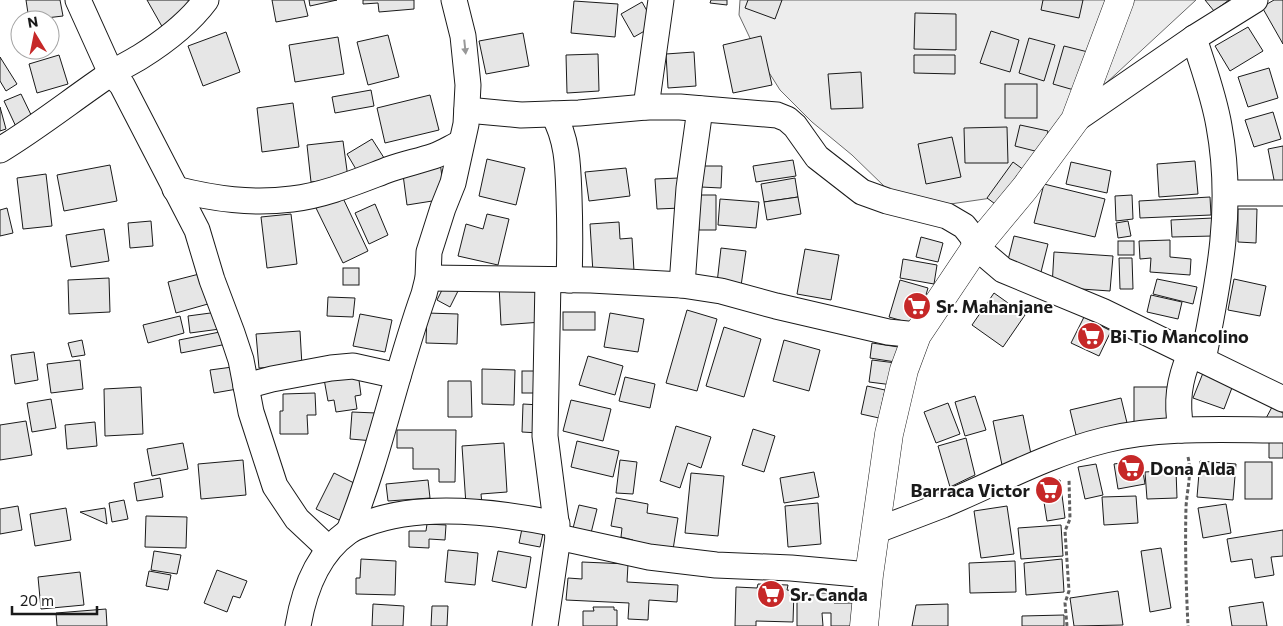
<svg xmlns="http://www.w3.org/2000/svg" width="1283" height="626" font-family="Commissioner,sans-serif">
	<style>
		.built { fill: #ededed; stroke: #6a6a6a }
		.building { fill: #e6e6e6; stroke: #1a1a1a }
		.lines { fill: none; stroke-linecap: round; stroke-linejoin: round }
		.minor-casing { stroke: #1a1a1a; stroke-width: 27 }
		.tertiary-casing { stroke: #1a1a1a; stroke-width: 29 }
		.path { stroke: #5f5f5f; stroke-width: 3; stroke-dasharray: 4 2.5; stroke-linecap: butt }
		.minor { stroke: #fff; stroke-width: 25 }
		.tertiary { stroke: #fff; stroke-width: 28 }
		.oneway { fill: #989898 }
		.labels { text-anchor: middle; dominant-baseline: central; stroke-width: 4; stroke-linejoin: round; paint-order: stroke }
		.poi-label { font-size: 18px; font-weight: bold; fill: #1a1a1a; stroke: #fff; text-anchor: start }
	</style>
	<rect width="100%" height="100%" fill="#fff"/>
	<path class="built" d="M740,0H1196L1091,97L1012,195L923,208L885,187L852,155L812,122L780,90L758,55L739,15Z"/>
	<g class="building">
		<path d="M26,0H60L63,16L29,20Z"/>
		<path d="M147,0H188L195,12L164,30Z"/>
		<path d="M272,0H304L308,16L276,22Z"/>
		<path d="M309,0H337L310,6Z"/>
		<path d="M363,0H414V9L379,12L378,3L363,4Z"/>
		<path d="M711,0H727V5L710,3Z"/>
		<path d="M748,0H782L775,19L745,8Z"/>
		<path d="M1043,0H1083L1079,18L1041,10Z"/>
		<path d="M1205,0H1229L1214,11Z"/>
		<path d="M1274,0H1283V44L1262,7Z"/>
		<path d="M574,1L618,4L615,37L571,33Z"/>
		<path d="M642,2L655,25L634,37L621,14Z"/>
		<path d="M915,13L956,14V50L914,49Z"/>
		<path d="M1248,27L1263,51L1230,71L1215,46Z"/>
		<path d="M991,31L1019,40L1010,72L980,63Z"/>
		<path d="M226,32L240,72L203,86L188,46Z"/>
		<path d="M523,33L529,66L486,74L479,41Z"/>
		<path d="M388,35L399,77L368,85L357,42Z"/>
		<path d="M761,36L772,85L733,93L723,45Z"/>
		<path d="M338,37L344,74L295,82L289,45Z"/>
		<path d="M1029,38L1055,45L1044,81L1019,73Z"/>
		<path d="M1064,46L1092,53L1081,92L1053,84Z"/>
		<path d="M694,52L696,86L668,88L666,54Z"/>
		<path d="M598,54L599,91L567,93L566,55Z"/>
		<path d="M59,55L68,84L37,93L29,64Z"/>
		<path d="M914,55H955V74L914,73Z"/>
		<path d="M0,57L17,84L6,91L0,81Z"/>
		<path d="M1269,68L1278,98L1248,107L1238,77Z"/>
		<path d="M861,72L863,108L831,109L828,74Z"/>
		<rect x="1005" y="84" width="32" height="34"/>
		<path d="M371,90L374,106L335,113L332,97Z"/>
		<path d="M21,94L35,123L18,131L4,101Z"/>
		<path d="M430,95L439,130L385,143L377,108Z"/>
		<path d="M293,103L299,147L262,152L257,108Z"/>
		<path d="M0,107L6,129L0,131Z"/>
		<path d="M1273,112L1281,139L1254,147L1245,120Z"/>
		<path d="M1020,125L1048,131L1043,153L1015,146Z"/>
		<path d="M1007,127L1008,163H965L964,128Z"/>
		<path d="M952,137L961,177L926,184L918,144Z"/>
		<path d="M372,139L386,161L360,176L347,154Z"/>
		<path d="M343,141L348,178L311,182L307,145Z"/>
		<path d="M1283,146V184L1275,185L1268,149Z"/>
		<path d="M487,159L525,168L516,205L479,196Z"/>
		<path d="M793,160L796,176L756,182L753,166Z"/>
		<path d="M1195,161L1198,194L1159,197L1157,164Z"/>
		<path d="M440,162L445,199L407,205L402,167Z"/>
		<path d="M1013,162L1028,173L1002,209L987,198Z"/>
		<path d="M1071,162L1111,171L1107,193L1066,184Z"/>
		<path d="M110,165L117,201L64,211L57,175Z"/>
		<path d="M701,166H722L721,188L701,187Z"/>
		<path d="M626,168L630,196L589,201L585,172Z"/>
		<path d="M46,174L52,226L23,229L17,178Z"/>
		<path d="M679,178L681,208L657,209L655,179Z"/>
		<path d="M795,178L798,197L764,202L761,184Z"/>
		<path d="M1044,184L1105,199L1095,237L1034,223Z"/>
		<path d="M698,195H716V230H699Z"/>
		<path d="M1132,195L1133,219L1116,221L1115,196Z"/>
		<path d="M342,196L368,251L343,263L316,208Z"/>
		<path d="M798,197L801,214L767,220L764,202Z"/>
		<path d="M1210,197L1211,215L1140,218L1139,201Z"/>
		<path d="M720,199L759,202L756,228L718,225Z"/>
		<path d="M375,204L388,235L369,244L355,213Z"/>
		<path d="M7,208L13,233L0,236V210Z"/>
		<path d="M1238,209H1257L1256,243L1238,242Z"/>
		<path d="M291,214L297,264L267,268L261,217Z"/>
		<path d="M487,214L509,219L498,265L458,256L466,224L483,229Z"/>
		<path d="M1213,218V236L1172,237L1171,220Z"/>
		<path d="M151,221L153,246L130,248L128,223Z"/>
		<path d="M1128,221L1131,236L1118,238L1116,223Z"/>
		<path d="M619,222L620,239L632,238L634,271L593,273L590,224Z"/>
		<path d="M104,229L109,261L71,267L66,235Z"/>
		<path d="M1014,236L1048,244L1041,272L1007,264Z"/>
		<path d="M921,237L943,243L938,262L916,257Z"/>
		<path d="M1170,240V257L1191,259L1190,275L1150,272L1151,258L1140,259L1139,241Z"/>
		<rect x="1118" y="241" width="16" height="14"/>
		<path d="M721,248L746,251L741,286L717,283Z"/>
		<path d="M805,249L839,255L831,300L797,294Z"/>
		<path d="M1054,252L1113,256L1110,291L1052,287Z"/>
		<path d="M1119,258H1132L1133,289H1120Z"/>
		<path d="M903,259L937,265L934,284L900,278Z"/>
		<rect x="343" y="268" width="16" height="17"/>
		<path d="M207,272L215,302L176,313L168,282Z"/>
		<path d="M109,278L110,312L69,314L68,280Z"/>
		<path d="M1157,279L1197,287L1193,304L1153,294Z"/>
		<path d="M1234,279L1266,286L1260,316L1228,310Z"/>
		<path d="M900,280L928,288L917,325L889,317Z"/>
		<path d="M540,282L542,322L501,325L499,285Z"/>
		<path d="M445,284L458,291L450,307L437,300Z"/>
		<path d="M994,293L1025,315L1003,347L972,325Z"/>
		<path d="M1151,295L1182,302L1178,319L1147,312Z"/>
		<path d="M328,297L355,298L353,317L327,316Z"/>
		<path d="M687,310L717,319L697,391L666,383Z"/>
		<path d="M218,312L220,329L190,333L188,316Z"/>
		<rect x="563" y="312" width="32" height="18"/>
		<path d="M427,313L458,314L457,344L426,343Z"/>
		<path d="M610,313L644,319L638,352L604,347Z"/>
		<path d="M360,314L392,320L385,352L353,346Z"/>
		<path d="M180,316L184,333L148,343L143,325Z"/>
		<path d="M1084,317L1111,331L1099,356L1071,343Z"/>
		<path d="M724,327L761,339L744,397L706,386Z"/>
		<path d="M225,331L227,344L181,353L179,340Z"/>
		<path d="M300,331L302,366L259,368L256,334Z"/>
		<path d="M82,340L85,355L72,357L68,343Z"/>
		<path d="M784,340L820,350L809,391L773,381Z"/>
		<path d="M872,343L905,348L902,363L870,358Z"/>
		<path d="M34,352L38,380L15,384L11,355Z"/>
		<path d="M588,356L623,366L615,395L579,385Z"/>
		<path d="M80,360L83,389L51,393L47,364Z"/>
		<path d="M872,360L896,363L893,385L869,382Z"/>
		<path d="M240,366L243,388L214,393L210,370Z"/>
		<path d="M482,369L515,370L514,405L482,404Z"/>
		<rect x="522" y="371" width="21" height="22"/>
		<path d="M358,373L361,395L355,396L357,409L336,412L334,400L328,401L324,379Z"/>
		<path d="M1203,373L1233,385L1224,409L1193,398Z"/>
		<path d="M625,377L655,384L650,408L619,401Z"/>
		<path d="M448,381H471L472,417H448Z"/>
		<path d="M867,386L885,390L879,418L861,414Z"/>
		<path d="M141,387L143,434L105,436L104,389Z"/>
		<rect x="1134" y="387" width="39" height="42"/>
		<path d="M315,393L316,415H307L308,434H280V411H283V394Z"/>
		<path d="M975,396L986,430L965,436L955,402Z"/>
		<path d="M1121,398L1128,427L1077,439L1070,410Z"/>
		<path d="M51,399L56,428L32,432L27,403Z"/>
		<path d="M571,400L611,409L603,441L563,431Z"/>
		<path d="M948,403L960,434L936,443L924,412Z"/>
		<path d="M523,404L540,405L539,433L522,432Z"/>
		<path d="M1272,407L1283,413V422H1264Z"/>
		<path d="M352,412L376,413L374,441L350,439Z"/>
		<path d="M1023,415L1032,459L1002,465L993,421Z"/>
		<path d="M26,421L32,455L0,460V425Z"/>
		<path d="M95,422L97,446L67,449L65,425Z"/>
		<path d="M676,426L711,437L701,468L688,463L680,488L660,481Z"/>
		<path d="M753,429L775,436L764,472L742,465Z"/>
		<path d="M397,430H456L455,482H439V469H413V448H397Z"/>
		<path d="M966,438L975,475L950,487L938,446Z"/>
		<path d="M1269,439L1283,440V458H1269Z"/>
		<path d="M577,441L619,451L613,477L571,467Z"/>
		<path d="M183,443L188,469L152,476L147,449Z"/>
		<path d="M504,443L507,492L481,494L482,504L466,505L462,446Z"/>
		<path d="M243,460L246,495L201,499L198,464Z"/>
		<path d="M620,460L637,462L633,494L616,493Z"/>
		<path d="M1141,460L1145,484L1118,489L1114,464Z"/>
		<path d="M1200,461L1236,464L1233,500L1197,497Z"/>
		<rect x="1245" y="462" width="27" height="37"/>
		<path d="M1096,464L1103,495L1085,499L1078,467Z"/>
		<path d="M1176,470L1177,498L1147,499L1145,472Z"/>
		<path d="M814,472L819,497L784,503L780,478Z"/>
		<path d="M334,473L360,486L343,522L316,509Z"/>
		<path d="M691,473L724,476L718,536L685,533Z"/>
		<path d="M160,478L163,497L137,501L134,483Z"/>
		<path d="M428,480L430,498L388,501L386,484Z"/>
		<path d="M1060,480L1065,518L1047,521L1041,483Z"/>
		<path d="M1136,496L1138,523L1104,525L1102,497Z"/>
		<path d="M616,498L648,504L647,513L678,518L672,556L631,549L633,540L621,537L622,528L611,526Z"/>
		<path d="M124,500L128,519L112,522L109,503Z"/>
		<path d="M818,503L821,544L788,547L785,506Z"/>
		<path d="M1226,504L1231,533L1203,538L1198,508Z"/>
		<path d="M579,505L597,509L590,537L572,532Z"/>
		<path d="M18,506L22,530L0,534V509Z"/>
		<path d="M1007,506L1014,554L981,558L974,511Z"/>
		<path d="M66,508L71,540L35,546L30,514Z"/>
		<path d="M105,508L107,524L80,512Z"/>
		<path d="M146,516L187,517L186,548L145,547Z"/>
		<path d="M427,524L446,525L445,540L429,539V548L409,547V531H426Z"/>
		<path d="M523,524L544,529L540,547L519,543Z"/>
		<path d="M1061,525L1063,556L1021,559L1018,528Z"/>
		<path d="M1283,530V556L1271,557L1274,575L1255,578L1252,559L1231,562L1227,539Z"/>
		<path d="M1161,548L1171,608L1150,612L1141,551Z"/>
		<path d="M448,550L478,553L475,585L445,582Z"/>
		<path d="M154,551L181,555L177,574L151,570Z"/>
		<path d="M498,551L531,557L526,588L492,581Z"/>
		<path d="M361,559L396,561L395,595L356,594V578H360Z"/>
		<path d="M1062,559L1064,592L1026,595L1024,563Z"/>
		<path d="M1015,561L1016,592L970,593L969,563Z"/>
		<path d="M582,562L628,564L627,582L678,585L677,602L649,600L648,620L628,619L629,603L566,600L568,578L582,579Z"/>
		<path d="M217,570L247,581L240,598L233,596L227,612L204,603Z"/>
		<path d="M149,571L171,575L168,590L146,586Z"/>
		<path d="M80,572L84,605L41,609L38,577Z"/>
		<path d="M758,584L788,585L787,590L794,591L793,622L756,621V626H735L736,587L757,588Z"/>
		<path d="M1118,591L1123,625L1074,626L1070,598Z"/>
		<path d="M817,593H833L834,603H859V626H831V613H822L823,626H797V595H817Z"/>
		<path d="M1263,602L1267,626H1232L1229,607Z"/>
		<path d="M373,604L404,606L403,626H372Z"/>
		<path d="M948,604V626H912L916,605Z"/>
		<path d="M432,606H448L447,626H431Z"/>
		<path d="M593,607H614V610H617V626H583V611H594Z"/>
		<path d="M106,609L107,626H57L56,613Z"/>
		<path d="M1064,615V626H1022V616Z"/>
	</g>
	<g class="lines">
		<g class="minor-casing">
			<g id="minor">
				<path d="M78,0L111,73L122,85L197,230L212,280L232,333L241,360L251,412L275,486L297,519L329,549"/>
				<path d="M1194,38C1203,67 1214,96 1219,126C1234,207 1219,280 1203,360"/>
				<path d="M646,107L661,0"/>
				<path d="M467,110L521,115L579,113L646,107H680L777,115L787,119L795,126L817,157L862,192L887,201L947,216L964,226L972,236L976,247L1003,270L1102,311L1283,399"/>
				<path d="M553,114C568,140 568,168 569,197C570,225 570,252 569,280"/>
				<path d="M1075,120L1194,38L1255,0"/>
				<path d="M0,150C38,127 73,99 110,74C120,68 130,63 140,57C164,42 189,23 206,0"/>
				<path d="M175,189C215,199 251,204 292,199C326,195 358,181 390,169C404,164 419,161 434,156C443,153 452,147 461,143"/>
				<path d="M1226,193H1283"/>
				<path d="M428,278L591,280L682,285L721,291L776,306L888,332L917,335"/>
				<path d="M682,285L689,188L700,109"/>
				<path d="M246,386L272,379L331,368L353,366L398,376"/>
				<path d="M1181,430C1176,401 1179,381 1190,354"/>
				<path d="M349,531C380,454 396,372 424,294L428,278L429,252L443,208L453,183L466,124L468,85L463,36L454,0"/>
				<path d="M875,531C898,522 920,514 943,505C996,483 1048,454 1105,440C1162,426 1225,430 1283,430"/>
				<path d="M558,537L649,557L716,565L791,568L869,575"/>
				<path d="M298,626C304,590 317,554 348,532C353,528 360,526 365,524C421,502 499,512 557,524"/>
				<path d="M545,626L558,537L545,436L548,280"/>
			</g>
		</g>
		<g class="tertiary-casing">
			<path id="tertiary" d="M864,626L869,575L889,434L904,370L917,335L976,247L1025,188L1075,120L1120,0"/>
		</g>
		<g class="path">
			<path d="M1188,457C1192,473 1187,490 1186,507C1185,546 1186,586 1188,626"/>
			<path d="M1067,626L1065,603L1069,591L1065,531L1070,519L1069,479"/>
		</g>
		<use href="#minor" class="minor"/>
		<use href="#tertiary" class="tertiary"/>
	</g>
	<defs><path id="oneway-solid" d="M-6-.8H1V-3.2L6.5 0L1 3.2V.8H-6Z" transform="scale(1.25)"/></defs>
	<use class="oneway" href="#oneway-solid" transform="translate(465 47) rotate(84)"/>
	<defs>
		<g id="supermarket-disc" transform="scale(1.4375)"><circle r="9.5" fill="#c62828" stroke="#fff"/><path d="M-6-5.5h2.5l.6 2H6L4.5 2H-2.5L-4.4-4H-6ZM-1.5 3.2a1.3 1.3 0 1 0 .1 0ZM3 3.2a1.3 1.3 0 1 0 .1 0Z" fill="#fff"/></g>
	</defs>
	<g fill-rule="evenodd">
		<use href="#supermarket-disc" x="917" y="306"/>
		<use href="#supermarket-disc" x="1091" y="336"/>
		<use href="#supermarket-disc" x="1131" y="468"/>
		<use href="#supermarket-disc" x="1049" y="490"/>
		<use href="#supermarket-disc" x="771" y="594"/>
	</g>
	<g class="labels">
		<g class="poi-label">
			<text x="936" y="306">Sr. Mahanjane</text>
			<text x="1110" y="336">Bi Tio Mancolino</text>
			<text x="1150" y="468">Dona Alda</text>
			<text x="1030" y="490" text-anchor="end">Barraca Victor</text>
			<text x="790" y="594">Sr. Canda</text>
		</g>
	</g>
	<g transform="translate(35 35) rotate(350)"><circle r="24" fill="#ffffff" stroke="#a3a3a3"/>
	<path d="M0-4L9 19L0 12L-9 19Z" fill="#c62828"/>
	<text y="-8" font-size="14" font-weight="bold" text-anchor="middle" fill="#1a1a1a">N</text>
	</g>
	<path d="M12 606v8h85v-8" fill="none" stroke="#1a1a1a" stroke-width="2.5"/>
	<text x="20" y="606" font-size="15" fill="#1a1a1a" stroke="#ffffff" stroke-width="4" paint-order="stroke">20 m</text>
</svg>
